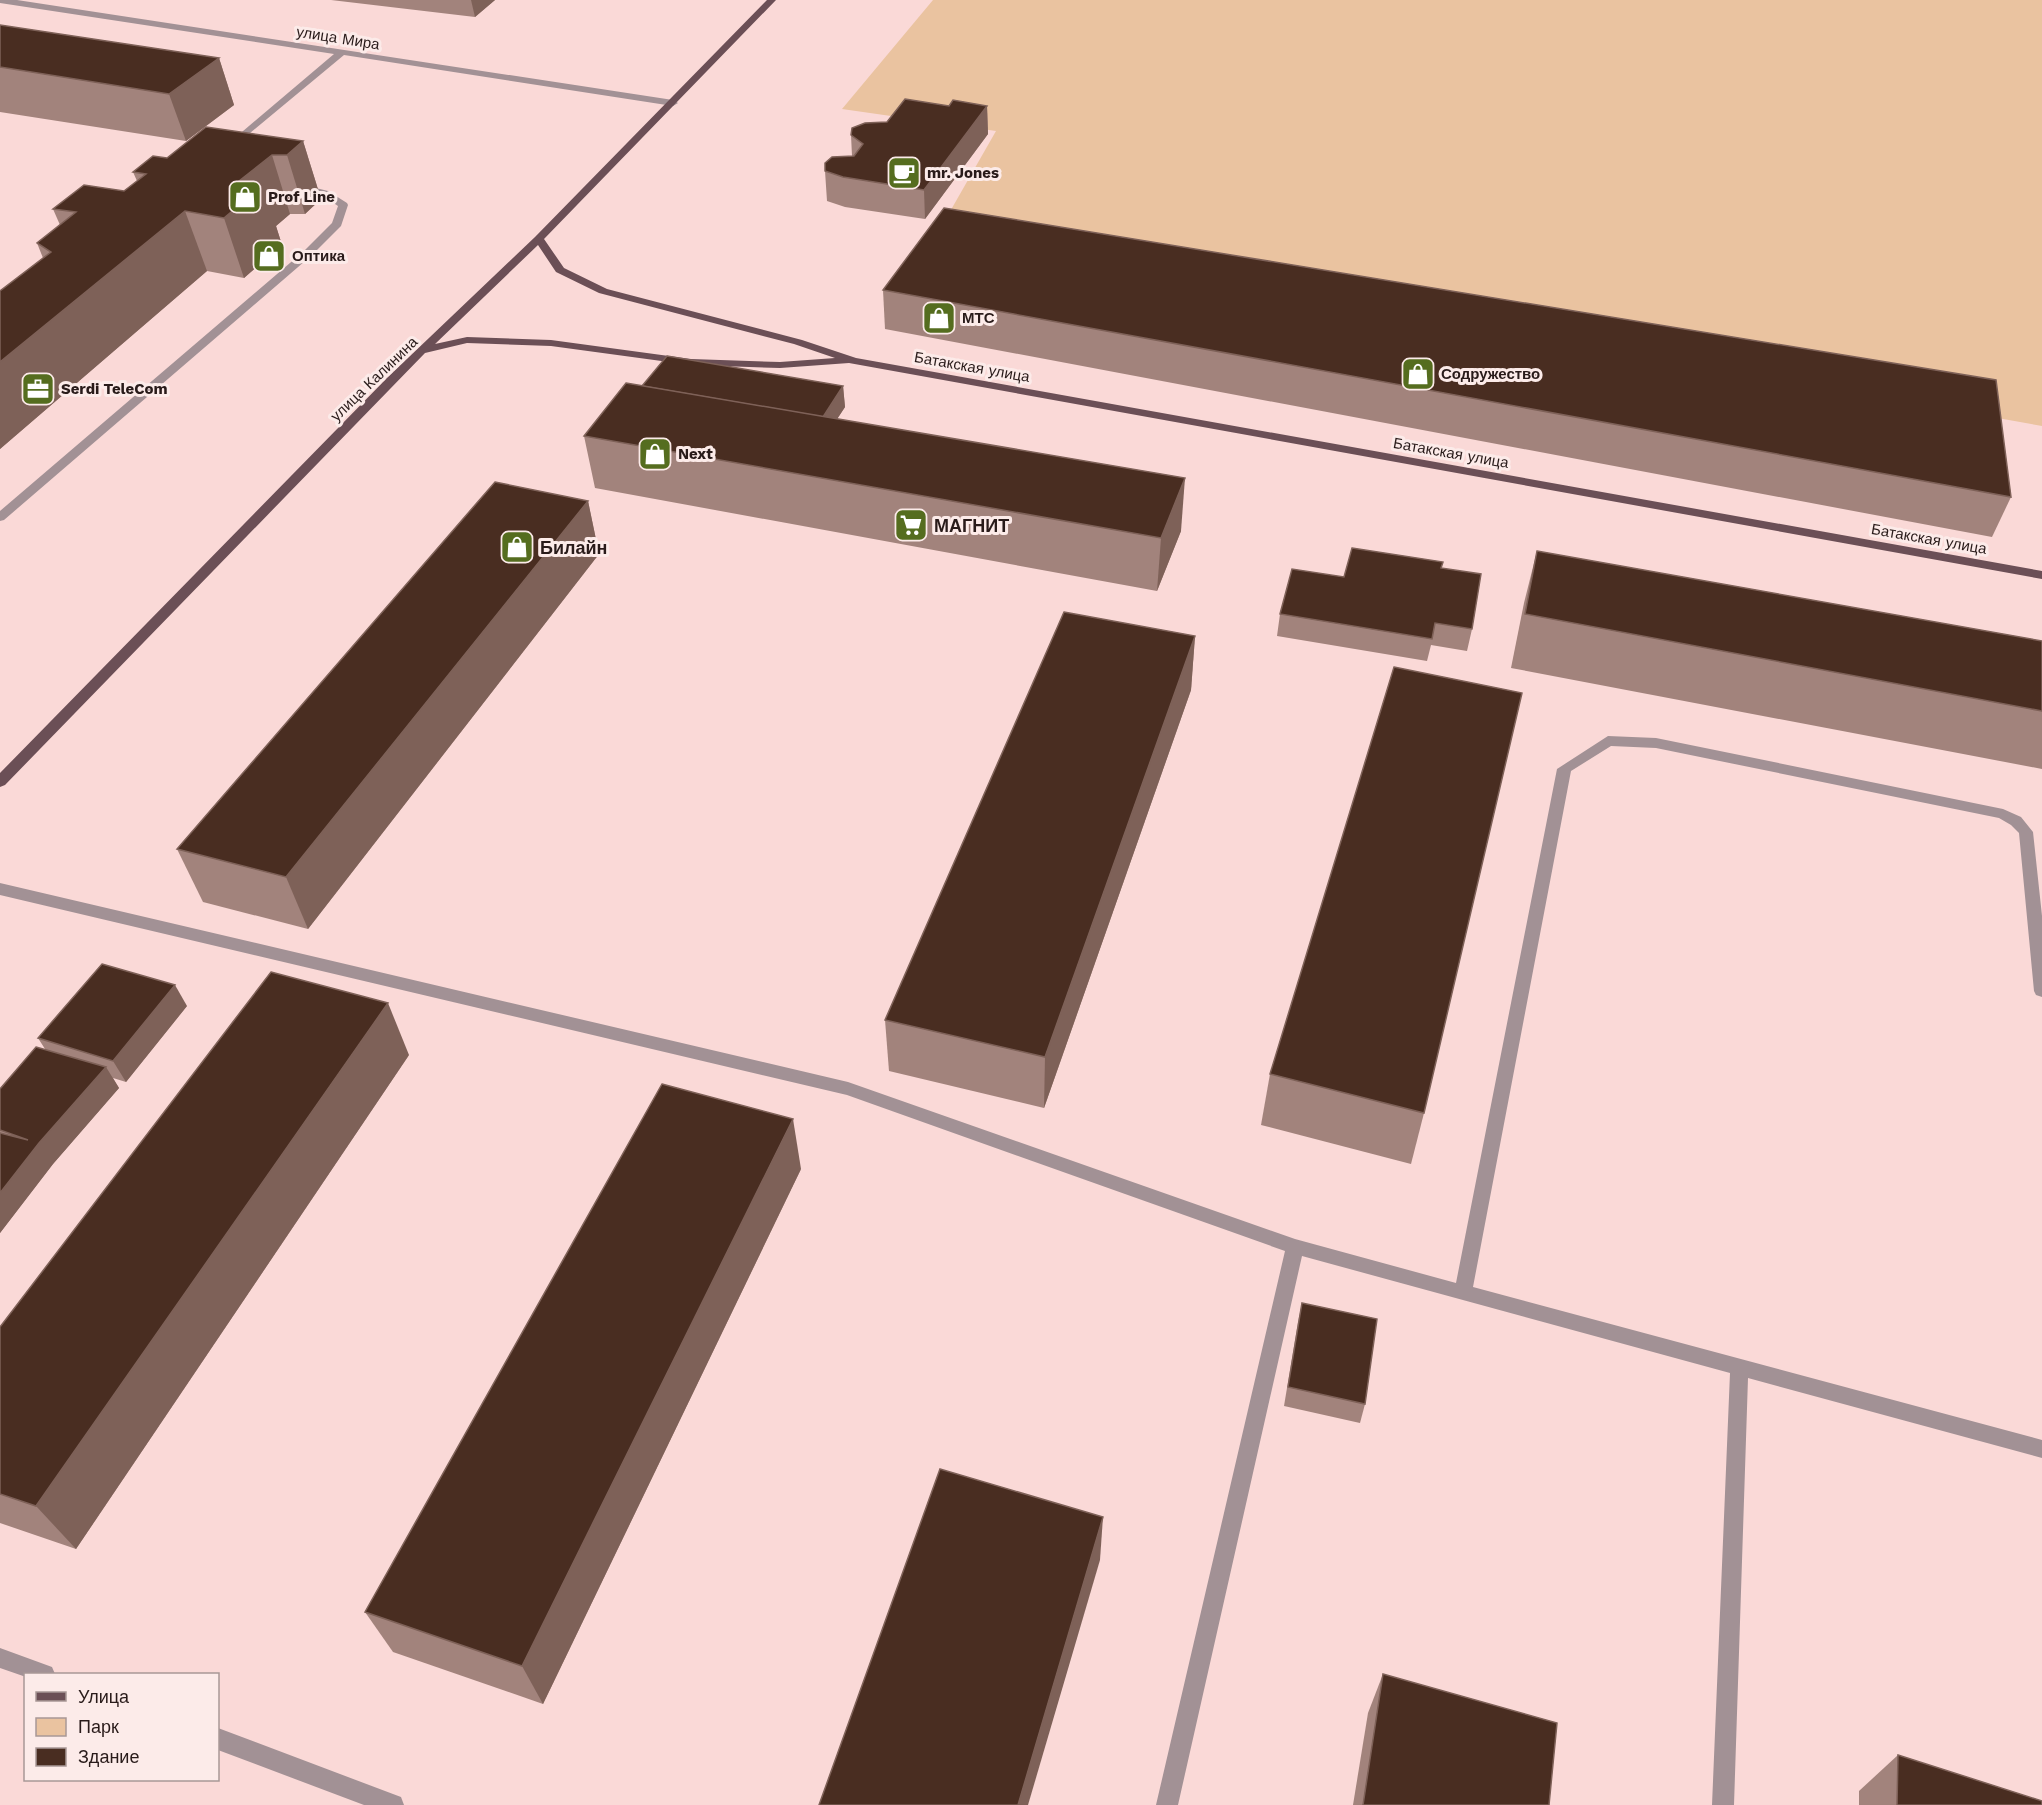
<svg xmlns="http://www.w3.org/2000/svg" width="2042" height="1805" font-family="'Work Sans',sans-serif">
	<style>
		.green { fill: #eac3a0 }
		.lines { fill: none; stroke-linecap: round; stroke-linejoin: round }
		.minor { fill: #a29195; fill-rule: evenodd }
		.major { fill: #6b4f56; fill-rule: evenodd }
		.wall { fill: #a2837c }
		.shaded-wall { fill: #7e6158 }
		.building { fill: #492d21; stroke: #7e6158; stroke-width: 1.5 }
		.labels { text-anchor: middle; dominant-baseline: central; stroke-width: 6; stroke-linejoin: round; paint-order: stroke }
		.far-street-label { font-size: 15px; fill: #291b1a; stroke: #fcebe9 }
		.far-poi-label { font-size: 15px; font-weight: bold; fill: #291b1a; stroke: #fcebe9; text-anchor: start }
		.poi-label { font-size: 18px; font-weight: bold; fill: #291b1a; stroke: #fcebe9; text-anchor: start }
	</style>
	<rect width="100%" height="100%" fill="#fad9d7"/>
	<path class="green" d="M933,0H2042V426L940,229L996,131L842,109Z"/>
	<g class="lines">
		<g class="minor">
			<path d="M0,0H17L673,100L678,103L673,106L344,55L232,148L227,145L229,143L334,54L0,3Z"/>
			<path d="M300,184L328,191L347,203L348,205L341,226L312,255L4,520L0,521V511L304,251L332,223L338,206L322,195L297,189V185Z"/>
			<path d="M1608,736L1656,738L2003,809L2021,817L2033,832L2042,916V997L2036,995L2034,991L2019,833L2011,825L1999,818L1656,748L1611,746L1571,771L1473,1287L2042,1440V1458L1748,1378L1734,1805H1712L1730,1373L1302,1256L1178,1805H1156L1285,1251L847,1095L0,895V883L848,1082L1295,1239L1456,1283L1557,769Z"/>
			<path d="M0,1648L52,1667L55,1674H26V1677L0,1668Z"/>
			<path d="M218,1728L393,1794L401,1797L404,1805H364L218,1750Z"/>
		</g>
		<path class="major" d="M767,0H776L544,239L564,268L607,289L802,340L856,358L2042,571V579L849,363L780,368L691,365L551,346L467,343L425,353L5,785L0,787V773L387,378L535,237ZM538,245L556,272L599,293L794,344L835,358L780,362L691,359L551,340L467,337L435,344Z"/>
	</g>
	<g class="wall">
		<path d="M331,0H495L475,17Z"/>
		<path d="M0,25L219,58L234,105L186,141L0,112Z"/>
		<path d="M949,106H987L988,134L925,219L845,207L827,201L825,171L852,156L851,135L887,122Z"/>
		<path d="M303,141L321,199L305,214H290L276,226L282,245L244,278L207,271L0,449V291L43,258L37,243L60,225L53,209L124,191L137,181L133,172L167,158Z"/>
		<path d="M883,290L2011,497L1992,537L885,329Z"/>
		<path d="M843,386L845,407L837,419L1181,531L1157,591L595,488L584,436Z"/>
		<path d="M588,501L599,554L308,929L203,902L177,849Z"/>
		<path d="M1537,551L2042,641V769L1511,668L1524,603Z"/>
		<path d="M1442,568L1472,629L1467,651L1431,645L1427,661L1277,636L1280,614L1344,577Z"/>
		<path d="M1195,636L1191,690L1044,1108L889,1071L885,1020Z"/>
		<path d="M187,1006L126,1082L113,1078L119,1088L53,1164L0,1233V1089L45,1049L38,1038Z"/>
		<path d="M409,1055L76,1549L0,1523V1327Z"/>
		<path d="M1270,1074L1424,1113L1411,1164L1261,1125Z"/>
		<path d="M801,1169L543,1704L393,1652L365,1612Z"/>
		<path d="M1302,1303L1365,1404L1360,1423L1284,1406L1298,1322Z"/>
		<path d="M1383,1674L1549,1805H1353L1368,1713Z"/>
		<path d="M1898,1755L2042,1805H1859V1791Z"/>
	</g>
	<g class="shaded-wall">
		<path d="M471,0H495L475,17Z"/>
		<path d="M219,58L234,105L186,141L169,94Z"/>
		<path d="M987,106L988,134L925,219L924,190Z"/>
		<path d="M303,141L321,199L305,214L287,155Z"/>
		<path d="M272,155L290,214L276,226L282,245L244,278L224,218L239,181Z"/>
		<path d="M185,211L207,271L0,449V362Z"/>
		<path d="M843,386L845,407L824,439L822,418Z"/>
		<path d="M1185,478L1181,531L1157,591L1161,538Z"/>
		<path d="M588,501L599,554L308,929L286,877Z"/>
		<path d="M1195,636L1191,690L1044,1108L1045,1057Z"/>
		<path d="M175,985L187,1006L126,1082L113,1061Z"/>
		<path d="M388,1003L409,1055L76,1549L36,1506Z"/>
		<path d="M106,1067L119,1088L53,1164L0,1233V1193L39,1143Z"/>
		<path d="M793,1119L801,1169L543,1704L522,1666Z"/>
		<path d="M1103,1517L1100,1560L1028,1805H1018Z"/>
	</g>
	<g class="building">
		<path d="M0,25L219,58L169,94L0,67Z"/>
		<path d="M905,99L949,106L953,100L987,106L924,190L843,177L825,171V163L832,157L854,156L863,144L851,135L852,128L865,123L887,122Z"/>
		<path d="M206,127L303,141L287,155H272L239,181L263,185L224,218L185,211L0,362V291L51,252L37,243L76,212L53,209L84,185L124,191L146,174L133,172L153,156L167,158Z"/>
		<path d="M944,208L1996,380L2011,497L883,290Z"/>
		<path d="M667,356L843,386L823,417L642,386Z"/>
		<path d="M626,383L1185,478L1161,538L584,436Z"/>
		<path d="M495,482L588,501L286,877L177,849Z"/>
		<path d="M1352,548L1443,562L1441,568L1481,574L1472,629L1435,623L1432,639L1280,614L1292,569L1344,577Z"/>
		<path d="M1537,551L2042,641V711L1525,614Z"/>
		<path d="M1064,612L1195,636L1045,1057L885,1020Z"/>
		<path d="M1394,667L1522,693L1424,1113L1270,1074Z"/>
		<path d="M102,964L175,985L113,1061L38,1038Z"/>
		<path d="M271,972L388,1003L36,1506L0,1494V1327Z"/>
		<path d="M36,1047L106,1067L39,1143L0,1193V1133L28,1140L0,1130V1089Z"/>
		<path d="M662,1084L793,1119L522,1666L365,1612Z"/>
		<path d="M1302,1303L1377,1319L1365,1404L1288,1387Z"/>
		<path d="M940,1469L1103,1517L1018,1805H819Z"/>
		<path d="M1383,1674L1557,1723L1549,1805H1363Z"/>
		<path d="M1898,1755L2042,1801V1805H1897Z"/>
	</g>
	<defs>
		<g id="cafe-square" transform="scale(1.725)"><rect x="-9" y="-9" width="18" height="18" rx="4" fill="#556d1f" stroke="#fcebe9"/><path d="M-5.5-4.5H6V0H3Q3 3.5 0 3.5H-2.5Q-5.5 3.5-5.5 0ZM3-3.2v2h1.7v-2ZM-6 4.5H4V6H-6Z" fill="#fff"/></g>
		<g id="shop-square" transform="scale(1.725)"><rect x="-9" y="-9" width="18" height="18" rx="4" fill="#556d1f" stroke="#fcebe9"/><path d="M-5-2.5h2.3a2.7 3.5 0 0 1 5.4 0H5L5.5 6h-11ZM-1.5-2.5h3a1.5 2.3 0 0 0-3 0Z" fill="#fff"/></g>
		<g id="office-square" transform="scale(1.725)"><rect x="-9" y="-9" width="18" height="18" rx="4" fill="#556d1f" stroke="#fcebe9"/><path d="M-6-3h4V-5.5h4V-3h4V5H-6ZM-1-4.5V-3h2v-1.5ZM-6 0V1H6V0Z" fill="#fff"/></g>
		<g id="supermarket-square" transform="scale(1.725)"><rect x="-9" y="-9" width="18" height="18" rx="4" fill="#556d1f" stroke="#fcebe9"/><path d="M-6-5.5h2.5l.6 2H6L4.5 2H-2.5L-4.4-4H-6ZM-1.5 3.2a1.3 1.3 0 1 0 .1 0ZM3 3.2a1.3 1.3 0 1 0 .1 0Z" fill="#fff"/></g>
	</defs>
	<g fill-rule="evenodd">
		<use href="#cafe-square" x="904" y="173"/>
		<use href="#shop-square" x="245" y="197"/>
		<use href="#shop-square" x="269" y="256"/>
		<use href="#shop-square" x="939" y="318"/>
		<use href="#shop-square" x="1418" y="374"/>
		<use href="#office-square" x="38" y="389"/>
		<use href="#shop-square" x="655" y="454"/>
		<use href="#supermarket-square" x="911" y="525"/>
		<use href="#shop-square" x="517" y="547"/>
	</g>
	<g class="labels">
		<g class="far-street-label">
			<text transform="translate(338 38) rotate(9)">улица Мира</text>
			<text transform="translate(972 367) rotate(10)">Батакская улица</text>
			<text transform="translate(374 379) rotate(-44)">улица Калинина</text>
			<text transform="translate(1451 453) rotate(10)">Батакская улица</text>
			<text transform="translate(1929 539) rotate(10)">Батакская улица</text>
		</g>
		<g class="far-poi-label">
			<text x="927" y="173">mr. Jones</text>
			<text x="268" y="197">Prof Line</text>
			<text x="292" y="256">Оптика</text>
			<text x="962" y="318">МТС</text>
			<text x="1441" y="374">Содружество</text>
			<text x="61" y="389">Serdi TeleCom</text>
			<text x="678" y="454">Next</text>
		</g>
		<g class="poi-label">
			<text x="934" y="525">МАГНИТ</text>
			<text x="540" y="547">Билайн</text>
		</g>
	</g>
	<rect x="24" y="1673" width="195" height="108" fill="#fcebe9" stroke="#a89896" stroke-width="1.5"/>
	<rect x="36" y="1692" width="30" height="9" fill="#6b4f56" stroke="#a89896" stroke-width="1.5"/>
	<text x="78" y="1703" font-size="18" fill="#291b1a">Улица</text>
	<rect x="36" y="1718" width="30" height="18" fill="#eac3a0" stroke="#a89896" stroke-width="1.5"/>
	<text x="78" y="1733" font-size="18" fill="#291b1a">Парк</text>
	<rect x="36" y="1748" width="30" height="18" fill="#492d21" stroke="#a89896" stroke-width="1.5"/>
	<text x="78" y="1763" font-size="18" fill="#291b1a">Здание</text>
</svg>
